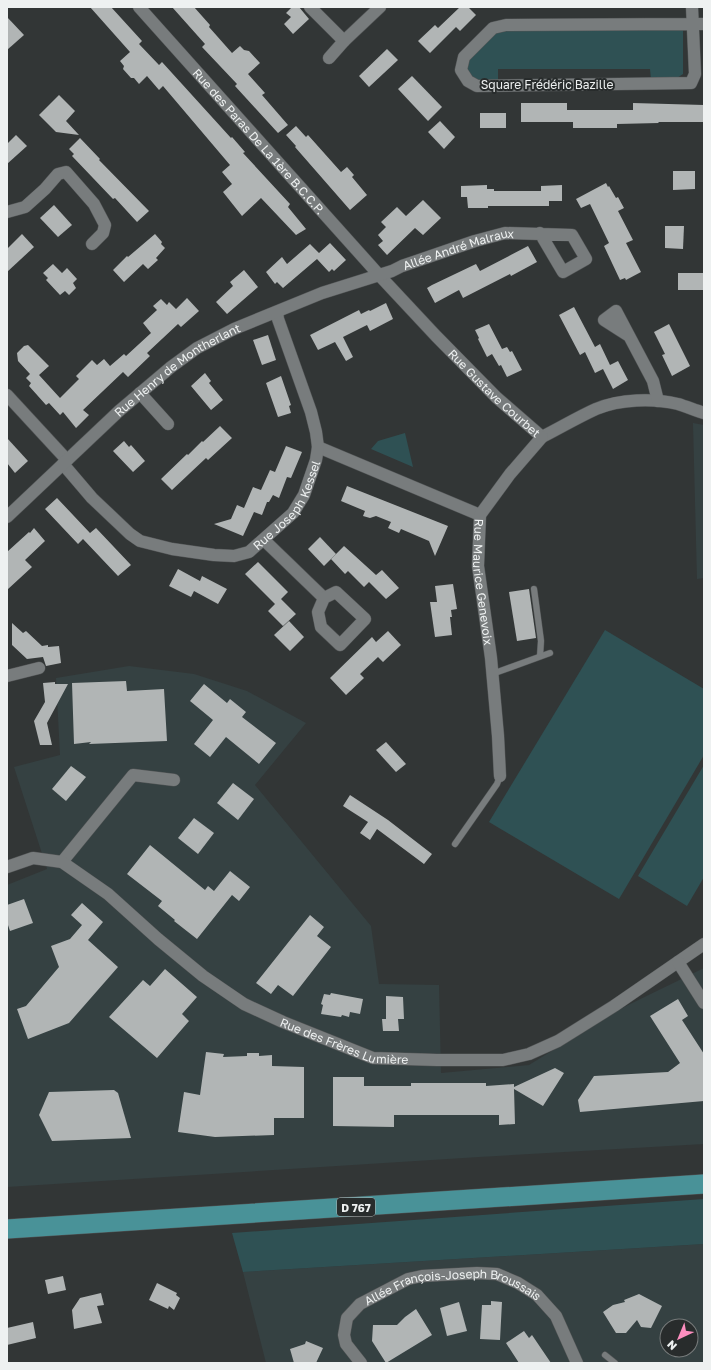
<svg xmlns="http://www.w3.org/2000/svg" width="711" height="1370" font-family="'Golos Text',sans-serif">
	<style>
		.built { fill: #354142; fill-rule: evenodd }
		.green { fill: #2f5154 }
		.building { fill: #b1b5b5 }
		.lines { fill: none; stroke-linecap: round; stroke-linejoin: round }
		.lane-casing { stroke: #515455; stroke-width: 7 }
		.street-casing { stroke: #515455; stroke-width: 13 }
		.primary-casing { stroke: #515455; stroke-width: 20 }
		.lane { stroke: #787c7d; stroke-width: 6 }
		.street { stroke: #787c7d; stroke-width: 12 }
		.primary { stroke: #499298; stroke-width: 19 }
		.labels { text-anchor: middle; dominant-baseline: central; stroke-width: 4; stroke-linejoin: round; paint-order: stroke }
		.shield { fill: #282c2c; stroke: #b3b6b6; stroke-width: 1 }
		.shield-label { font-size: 11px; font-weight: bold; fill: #eef1f1 }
		.street-label { font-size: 12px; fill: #eef1f1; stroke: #282c2c }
	</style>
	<rect width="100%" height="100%" fill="#323636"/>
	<g class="built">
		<path d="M693,423L704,425V578L697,579Z"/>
		<path d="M129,666L194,674L247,691L306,723L255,785L371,926L379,984L439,985L441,1073L529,1065L620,1009L704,968V1144L479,1157L7,1187V885L47,869L14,767L60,755L56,678Z"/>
		<path d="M704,1244V1363H266L243,1272ZM667,1326H691V1350H667Z"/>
	</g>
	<g class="green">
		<path d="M507,29H683V74L677,78L651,79L650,69H498V81L474,80L466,71L467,60L494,32Z"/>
		<path d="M405,433L413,467L371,449L378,441Z"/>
		<path d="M605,630L704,689V755L619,899L489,822Z"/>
		<path d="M704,765V877L687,906L638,876Z"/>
		<path d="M704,1199V1244L243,1272L232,1233Z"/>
	</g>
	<g class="building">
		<path d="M90,7H111L142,41L139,44L159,65L162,62L231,138L232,137L245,152L243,153L290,204L288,207L306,229L296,235L261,198L242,216L223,192L232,184L222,172L230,165L163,86L159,90L147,76L139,84L134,78H131L123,69L124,66L120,61L130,52Z"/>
		<path d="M172,7H194L210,25L209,27L232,53L240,46L244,50L249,51L260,63L248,74L265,93L262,95L288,125L278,133L235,86L237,84L202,47L205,44Z"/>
		<path d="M292,7H299L309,19L293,34L284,24L291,17L286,13Z"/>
		<path d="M460,7H468L476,15L460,31L456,27L430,53L418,41L435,25L438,28Z"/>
		<path d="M7,17L24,35L7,50Z"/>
		<path d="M387,49L398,60L369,87L359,76Z"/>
		<path d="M412,76L442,107L428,121L398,89Z"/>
		<path d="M59,95L75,111L66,121L79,135L56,132L39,115Z"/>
		<path d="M521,103H567V110H633V103L704,105V122H658L659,123L617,124V128H573V122H521Z"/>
		<rect x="480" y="113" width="26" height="15"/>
		<path d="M440,121L455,137L444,149L428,132Z"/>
		<path d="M296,126L306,137L308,135L341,172L347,167L354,175L352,177L367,195L350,210L295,147L296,146L286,135Z"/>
		<path d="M16,135L27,146L7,164V144Z"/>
		<path d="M80,138L100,159L99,160L149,211L137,222L115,198L113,199L72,156L74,154L69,149Z"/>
		<path d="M673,171H695V189L673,190Z"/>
		<path d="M606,183L608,187L609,186L616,198L618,197L624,208L618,211L633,240L626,243L641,272L626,280L625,278L620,280L604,246L609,243L590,204L581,208L576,199Z"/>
		<path d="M487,185V189H494V191H541V186L562,185V201H549V206H488V208H468L467,197H461V186Z"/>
		<path d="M423,200L441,218L423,235L415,228L387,255L378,245L383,241L378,235L386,227L381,222L397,207L406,216Z"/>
		<path d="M54,205L72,225L58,237L40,218Z"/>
		<path d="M665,226H684L683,249L665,248Z"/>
		<path d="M22,234L34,247L7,272V249Z"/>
		<path d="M155,234L162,242L161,244L165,248L156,258L158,260L148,269L143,264L124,282L113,270L127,256L128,257Z"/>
		<path d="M330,243L346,260L334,271L332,269L329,272L317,259L283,288L277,282L275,284L266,272L282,257L287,264L310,244L319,253Z"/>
		<path d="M528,246L537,262L511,276L510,274L463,298L459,290L435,303L427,288L432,285L476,264L480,271Z"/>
		<path d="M53,264L62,273L67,268L77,279L73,283L76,288L69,295L65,291L60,295L46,280L48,278L43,273Z"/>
		<path d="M244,270L258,287L227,314L216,302L233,286L230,282Z"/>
		<rect x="678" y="273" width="25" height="17"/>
		<path d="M187,298L199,311L181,327L178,324L147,353L150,356L128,377L123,372L83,410L89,415L76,428L63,412L60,415L49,403L46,405L29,386L31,383L26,378L30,374L18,361L17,353L24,346L28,345L49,366L39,375L60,398L79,379L76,376L92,360L97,365L104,359L110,366L124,354L126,356L151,333L143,323L157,310L153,306L161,299L167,305L169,302L176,309Z"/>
		<path d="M386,303L393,319L370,331L367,325L343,337L353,357L346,361L335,342L318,350L310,335L359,310L361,314L369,310L370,311Z"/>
		<path d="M574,307L595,347L600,344L610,365L618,361L628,380L613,389L603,369L595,373L585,352L580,355L559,315Z"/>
		<path d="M489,324L502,349L507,347L510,352L512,351L522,370L507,377L501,365L499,366L492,354L487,357L478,339L479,338L475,330Z"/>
		<path d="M669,324L690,366L672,376L662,355L665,354L654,332Z"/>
		<path d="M268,335L276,360L262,365L253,340Z"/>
		<path d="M205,373L211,381L209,383L223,400L211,410L191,386Z"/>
		<path d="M281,376L291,405L289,406L291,413L278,417L266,383Z"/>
		<path d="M220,426L232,438L208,460L206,458L172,490L161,479L187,454L188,455L202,441L203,442Z"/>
		<path d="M7,438L28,461L15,473L7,463Z"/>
		<path d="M124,441L129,447L131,445L145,461L133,472L113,451Z"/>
		<path d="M286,446L302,452L291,478L287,477L279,498L273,495L269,502H267L262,515L254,512L243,536L214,524L231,519L237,505L244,508L253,487L261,490L270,470L275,472Z"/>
		<path d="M347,486L448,526L435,556L429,541L401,529L399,533L388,528L391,522L376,516L370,518L363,516L365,511L341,501Z"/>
		<path d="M57,498L90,533L96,528L131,565L118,576L83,539L78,544L45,509Z"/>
		<path d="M34,528L45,541L25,560L32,567L7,590V552L29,532L30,533Z"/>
		<path d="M320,537L336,554L324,566L308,549Z"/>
		<path d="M344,546L376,575L382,570L399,588L386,599L369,582L364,587L348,571L345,574L331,559Z"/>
		<path d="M258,562L288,592L281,599L296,614L283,626L268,611L275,604L245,574Z"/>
		<path d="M178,569L200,581L202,576L227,589L218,604L194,591L191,597L169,586Z"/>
		<path d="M453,584L457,609L451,610L452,617H450L452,635L435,637L430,602H437L435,586Z"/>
		<path d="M529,589L536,638L517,641L509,592Z"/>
		<path d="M289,621L304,637L290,651L274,635Z"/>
		<path d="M12,623L23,633L26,631L42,646L48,645V647L59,646L61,663L46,666L43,657L27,659L12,645Z"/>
		<path d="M388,631L401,645L383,662L378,657L360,674L364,678L346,695L330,678L372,637L376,642Z"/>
		<path d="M126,681L127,691L164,689L167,741L89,744L91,742L74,744L72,683Z"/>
		<path d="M55,682V684H68L47,723L52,745H40L34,721L45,702L43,683Z"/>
		<path d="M204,684L227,703L230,699L246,712L242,717L276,743L259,764L226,737L210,757L194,744L213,720L190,701Z"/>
		<path d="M386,742L406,764L396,772L376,750Z"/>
		<path d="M71,766L86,777L66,801L52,789Z"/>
		<path d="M233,783L254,799L238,820L217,803Z"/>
		<path d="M350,795L388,820L432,854L424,864L377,829L370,840L360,833L368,822L343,806Z"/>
		<path d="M194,818L214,833L198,854L178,838Z"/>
		<path d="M150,845L205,890L208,886L214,891L230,871L250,887L239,901L232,895L197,939L174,921L175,920L158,906L162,901L127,874Z"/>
		<path d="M24,899L33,923L10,931L7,922V905Z"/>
		<path d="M82,903L103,922L88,940L118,967L69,1023L28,1039L17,1009L26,1006L59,967L51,946L70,939L82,925L71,915Z"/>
		<path d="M310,915L324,927L317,936L331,947L293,996L278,985L271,994L256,983Z"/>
		<path d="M165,969L197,997L182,1014L189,1021L157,1058L109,1017L143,980L150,986Z"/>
		<path d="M331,993L363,999L360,1014L350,1012L349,1017L342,1015L341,1017L321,1014L323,1005L321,1004L324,994L330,995Z"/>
		<path d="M386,996L403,997L404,1019H398L399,1031H383L382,1019H386Z"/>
		<path d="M678,999L688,1016L682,1020L704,1054V1101L580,1112L578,1100L594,1076L668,1072L680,1063L650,1016Z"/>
		<path d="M206,1052L224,1054L223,1057L247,1056V1053H259V1056L272,1055V1066L304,1067V1118H274V1135L215,1137L178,1132L184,1092L200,1095Z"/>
		<path d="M555,1068L564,1073L543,1106L514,1089L515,1124L499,1125V1115H394V1127L333,1126V1077H364V1086H411V1083H486V1086L514,1084V1087Z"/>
		<path d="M114,1090L118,1093L131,1138L52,1141L39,1115L49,1092Z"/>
		<path d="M63,1276L66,1290L48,1294L45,1280Z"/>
		<path d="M157,1283L177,1293L176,1295L180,1298L174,1310L169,1306L168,1309L149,1300Z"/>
		<path d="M101,1293L104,1305L97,1306L102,1323L74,1329L72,1310L80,1298Z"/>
		<path d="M639,1294L662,1306L651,1328L641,1327L637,1320L626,1333H616L603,1312L613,1305L625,1302L624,1300Z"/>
		<path d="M491,1301L502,1302L500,1340L480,1339L482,1305H491Z"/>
		<path d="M459,1302L467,1331L447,1336L440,1308Z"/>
		<path d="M416,1309L432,1335L386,1363L372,1341L373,1325H397L405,1317Z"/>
		<path d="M33,1322L36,1338L7,1345V1328Z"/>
		<path d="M524,1331L529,1338L532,1335L551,1363H519L506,1343Z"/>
		<path d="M306,1341L323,1348L316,1363H294L290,1349L305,1344Z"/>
	</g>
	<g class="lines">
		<g class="lane-casing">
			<g id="lane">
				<path d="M534,589L541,641L540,656"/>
				<path d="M492,674L550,653"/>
				<path d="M455,844L497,784L500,776"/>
				<path d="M605,1355L615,1363"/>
			</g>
		</g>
		<g class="street-casing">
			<g id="street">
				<path id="s1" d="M139,7L379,275L436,336L496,397L542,437C560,428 578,417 596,409C620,399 653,398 678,404C687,407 695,410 704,413"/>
				<path d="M310,7L344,41"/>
				<path d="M692,7L695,74L691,83L477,86L468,81L461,70L464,57L493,28L506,25L692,24H704"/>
				<path d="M329,58L344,41L380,7"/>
				<path d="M7,212L25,207L45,189L58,174L66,172L94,204L105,225L103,233L92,244"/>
				<path d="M629,336L604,320L616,311L653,381L658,401"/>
				<path d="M140,393L168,424"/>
				<path d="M7,395L67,460"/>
				<path id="s2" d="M318,447L480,515L478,566L491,658L498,736L500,776"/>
				<path id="s3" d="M63,464L92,498L130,534L140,541L172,549L214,555L234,556L249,552L293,513L304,495L316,460L318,447L316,432L311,412L278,319L277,312"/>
				<path d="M480,515L510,474L542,437"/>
				<path id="s4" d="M7,517L119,411L171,367L197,348L234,329L322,293L392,271L402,266L475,241L505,233L572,235L586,259L563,272L540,233"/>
				<path d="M264,540L324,598"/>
				<path d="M336,592L365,619L340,645L321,627L318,612L324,598Z"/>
				<path d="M7,676L39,668"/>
				<path d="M62,862L133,775L174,780"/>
				<path id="s5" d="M7,867L33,858L62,862L108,894L158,939L203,976L244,1004L283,1022L373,1058L437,1060H503L529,1054L558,1041L614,1006L704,944"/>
				<path d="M678,962L704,1003"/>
				<path id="s6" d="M361,1363L346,1344L344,1335L347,1318L360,1304L408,1279L422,1276L477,1273L497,1274L518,1283L537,1295L556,1316L577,1363"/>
			</g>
		</g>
		<g class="primary-casing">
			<path id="primary" d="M7,1229L704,1184"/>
		</g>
		<use href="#lane" class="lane"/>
		<use href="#street" class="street"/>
		<use href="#primary" class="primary"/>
	</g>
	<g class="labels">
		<rect class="shield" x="337" y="1198" width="38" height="18" rx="3"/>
		<g class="shield-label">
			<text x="356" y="1207">D 767</text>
		</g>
		<g class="street-label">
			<text x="547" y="84">Square Frédéric Bazille</text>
			<text stroke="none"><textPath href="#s1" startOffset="180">Rue des Paras De La 1ère B.C.C.P.</textPath></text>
			<text stroke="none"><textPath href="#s4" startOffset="535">Allée André Malraux</textPath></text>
			<text stroke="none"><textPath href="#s4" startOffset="226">Rue Henry de Montherlant</textPath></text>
			<text stroke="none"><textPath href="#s1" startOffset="525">Rue Gustave Courbet</textPath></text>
			<text stroke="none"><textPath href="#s3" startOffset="282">Rue Joseph Kessel</textPath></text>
			<text stroke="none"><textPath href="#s2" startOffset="243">Rue Maurice Genevoix</textPath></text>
			<text stroke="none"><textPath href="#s5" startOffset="396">Rue des Frères Lumière</textPath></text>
			<text stroke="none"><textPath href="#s6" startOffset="169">Allée François-Joseph Broussais</textPath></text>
		</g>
	</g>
	<rect width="711" height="1370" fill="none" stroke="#eef1f1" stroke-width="16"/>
	<g transform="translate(679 1338) rotate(224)"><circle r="19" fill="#282c2c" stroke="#777b7b"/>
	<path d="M0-3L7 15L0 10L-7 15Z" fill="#fd8ebf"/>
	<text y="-6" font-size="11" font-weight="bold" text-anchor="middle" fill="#eef1f1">N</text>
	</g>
</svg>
